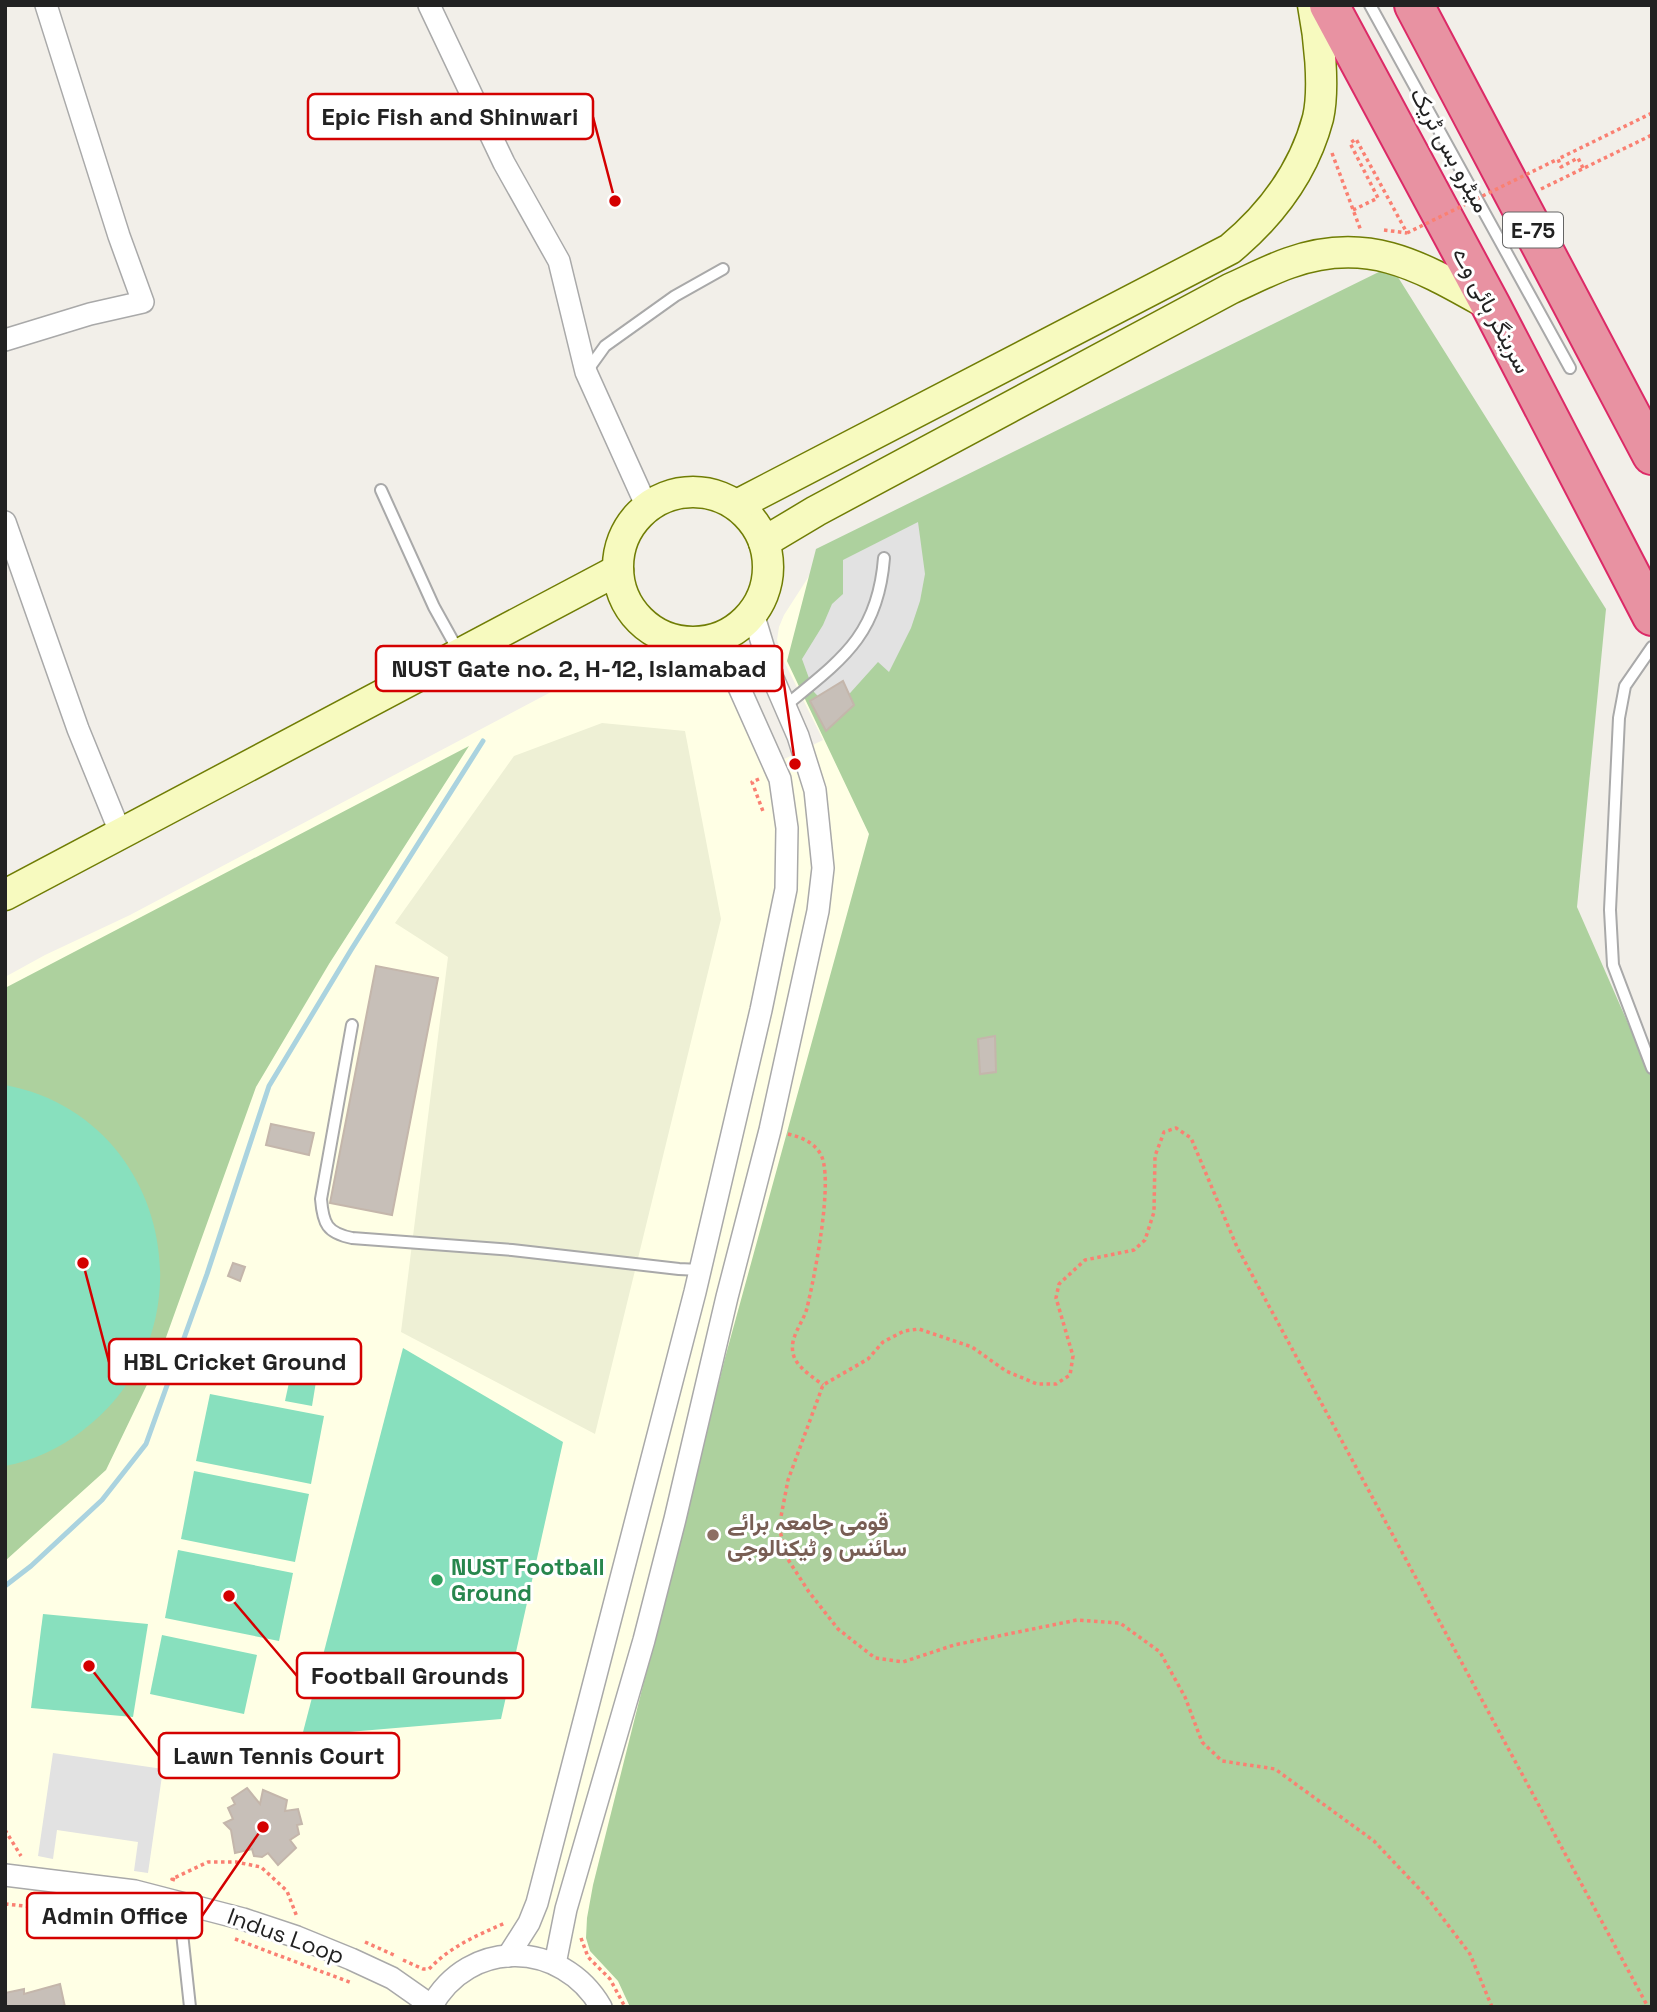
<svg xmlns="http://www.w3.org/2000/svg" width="1657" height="2012" font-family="'Space Grotesk',Vazirmatn,sans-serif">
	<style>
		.education { fill: #ffffe5 }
		.farmland { fill: #eef0d5 }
		.forest { fill: #add19e }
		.pitch { fill: #88e0be }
		.parking { fill: #e2e2e2 }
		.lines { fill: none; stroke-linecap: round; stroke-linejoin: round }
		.stream { stroke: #aad3df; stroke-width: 5 }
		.building { fill: #c7bfb8; stroke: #c4b6ab; stroke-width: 2 }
		.lane-casing { stroke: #a9a9a9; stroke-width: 14 }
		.street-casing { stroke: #a9a9a9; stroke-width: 24 }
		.secondary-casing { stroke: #707d05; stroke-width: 33 }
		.highway-casing { stroke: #dc2a67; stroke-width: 42 }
		.path { stroke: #fa8072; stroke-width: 3.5; stroke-dasharray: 3.5 3.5; stroke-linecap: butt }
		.lane { stroke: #fff; stroke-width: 10 }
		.street { stroke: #fff; stroke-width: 21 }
		.secondary { stroke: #f7fabf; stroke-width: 30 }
		.highway { stroke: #e892a2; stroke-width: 38 }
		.path-bridge { stroke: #fa8072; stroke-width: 3.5; stroke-dasharray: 3.5 3.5; stroke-linecap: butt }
		.education-dot { fill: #8d6e63; stroke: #fff; stroke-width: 2.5 }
		.leisure-dot { fill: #2e9e5b; stroke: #fff; stroke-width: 2.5 }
		.labels { text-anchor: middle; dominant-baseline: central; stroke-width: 6; stroke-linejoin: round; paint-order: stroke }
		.shield { fill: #fff; stroke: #646464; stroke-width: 2 }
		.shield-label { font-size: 21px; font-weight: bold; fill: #222 }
		.street-label { font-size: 23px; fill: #222; stroke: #fff }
		.education-label { font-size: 23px; font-weight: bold; fill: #785e54; stroke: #fff; text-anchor: start }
		.leisure-label { font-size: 23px; font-weight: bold; fill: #27864d; stroke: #fff; text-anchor: start }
		.leader { fill: none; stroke: #d40000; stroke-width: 2.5 }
		.callout-dot { fill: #d40000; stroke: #fff; stroke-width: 2.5 }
		.callout { fill: #fff; stroke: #d40000; stroke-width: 2.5 }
		.callout-label { font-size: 24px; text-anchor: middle; font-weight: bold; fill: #222 }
	</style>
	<rect width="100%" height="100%" fill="#f2efe9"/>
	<path class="education" d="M811,573L1652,2007H5V977L45,955L130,915L602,665L649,667L679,673L709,680L732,692L766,768L823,740L781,655L777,640L779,627L784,615Z"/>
	<path class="farmland" d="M602,723L685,731L721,919L595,1434L401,1332L448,957L395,923L514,756Z"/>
	<g class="forest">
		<path d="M1391,266L1606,609L1577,907L1652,1078V2007H630L618,1981L590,1951L586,1938L587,1918L593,1885L725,1358L869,834L787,661L816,549Z"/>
		<path d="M469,746L329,964L256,1087L155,1368L106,1470L5,1561V988Z"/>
	</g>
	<g class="pitch">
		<path d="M5,1085C171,1116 215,1332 82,1431C60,1448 33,1461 5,1466Z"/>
		<path d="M297,1346L321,1351L312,1406L285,1401Z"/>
		<path d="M403,1348L563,1442L501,1719L302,1736Z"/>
		<path d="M210,1394L324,1416L311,1484L196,1461Z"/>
		<path d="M194,1471L309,1494L295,1562L181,1539Z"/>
		<path d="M178,1550L293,1573L279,1641L165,1618Z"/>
		<path d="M43,1614L148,1624L133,1717L31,1708Z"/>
		<path d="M162,1635L257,1655L244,1714L150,1694Z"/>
	</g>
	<g class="parking">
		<path d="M918,522L925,574L920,601L911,628L889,672L878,662L833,712L814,692L802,659L823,625L832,604L843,594V560Z"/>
		<path d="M53,1753L163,1769L148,1873L134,1871L138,1842L57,1830L53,1859L38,1856Z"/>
	</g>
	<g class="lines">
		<path class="stream" d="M5,1586L31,1566L102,1500L146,1444L207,1274L269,1086L351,950L483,741"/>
	</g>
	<g class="building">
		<path d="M843,681L854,705L826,731L810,701Z"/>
		<path d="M376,966L438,978L392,1215L330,1203Z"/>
		<path d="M995,1036L996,1072L980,1074L978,1039Z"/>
		<path d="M271,1124L314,1133L309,1155L266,1145Z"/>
		<path d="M233,1263L245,1267L240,1281L228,1276Z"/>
		<path d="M247,1788L260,1804L263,1790L287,1800L285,1811L298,1809L302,1824L297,1825L299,1834L290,1840L296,1848L278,1865L268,1853L262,1857L254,1856L252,1849L235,1853L231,1830L224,1823L233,1819L228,1808L235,1804L232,1798Z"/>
		<path d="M60,1984L65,2007H5V1993L24,1989V1994Z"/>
	</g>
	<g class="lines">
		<g class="lane-casing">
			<g id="lane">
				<path d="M1370,5L1570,368"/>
				<path d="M587,371L605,346L675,296L723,269"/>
				<path d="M381,490L434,607L459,652"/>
				<path d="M1652,647L1625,686L1619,718L1610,910L1613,965L1652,1068"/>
				<path d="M785,706C841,660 878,636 884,558"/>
				<path d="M352,1025L321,1199C323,1224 327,1233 352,1238L512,1250L679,1269L700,1270"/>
				<path d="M186,1903L182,1933L190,2007"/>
			</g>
		</g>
		<g class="street-casing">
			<g id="street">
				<path d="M429,5L504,163L559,261L586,372L647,507"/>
				<path d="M5,340L90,314L143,302L119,236L46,5"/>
				<path d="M5,522L78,729L120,832"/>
				<path d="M5,1875L135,1891L243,1919L297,1937L351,1959L392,1978L432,2006"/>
				<path d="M508,1956L529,1923L537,1903L695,1292L761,1010L786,889L787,828L780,779L717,638"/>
				<path d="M555,1964L566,1909L644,1640L675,1519L727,1297L770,1130L818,911L823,868L815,790L798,736L772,676L753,613"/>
				<path d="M431,2007C469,1937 562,1940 601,2007"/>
			</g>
		</g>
		<g class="secondary-casing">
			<g id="secondary">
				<circle cx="693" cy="567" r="75"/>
				<path d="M737,505L1230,249C1272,214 1304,171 1318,118C1325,87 1319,36 1313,5"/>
				<path d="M764,542L816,511L1230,289C1250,280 1269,270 1289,263C1370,234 1423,268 1491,306"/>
				<path d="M5,895L618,570"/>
			</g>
		</g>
		<g class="highway-casing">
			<g id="highway">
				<path d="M1329,5L1491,306L1652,616"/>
				<path d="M1414,5L1652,455"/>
			</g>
		</g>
		<g class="path">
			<path d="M1332,153L1361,231"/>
			<path d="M1583,168L1578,158L1561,167L1558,159L1652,113"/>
			<path d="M1541,189L1652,135"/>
			<path d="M1353,210L1378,198L1350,143L1356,139L1407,233"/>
			<path d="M1384,230L1407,233"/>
			<path d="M759,779L752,782L764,814"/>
			<path d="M788,1134C801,1137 813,1142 820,1153C835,1176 814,1279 807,1308C803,1324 786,1340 795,1359C800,1369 814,1378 823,1385"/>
			<path d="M5,1830L21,1856"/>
			<path d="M175,1880L172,1879L208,1862H236L261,1867L287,1891L297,1917"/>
			<path d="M5,1904L167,1921"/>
			<path d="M581,1938L588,1957L610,1979L625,2007"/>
			<path d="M235,1939L352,1983"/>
			<path d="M365,1942L396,1956"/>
			<path d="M403,1960L423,1969H429C451,1946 476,1936 505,1923"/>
			<path d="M1492,2007L1470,1954L1426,1896L1374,1841L1275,1769L1222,1761L1202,1742L1185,1697L1160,1652L1120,1623L1077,1620L954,1645L903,1662L875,1658L838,1629L809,1592L787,1558L779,1527L788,1480L823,1385L868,1359L883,1342L904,1331L919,1329L972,1347L1006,1371L1037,1384H1056L1070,1375L1073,1356L1056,1298L1059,1284L1085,1260L1134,1250L1145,1240L1154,1212L1155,1156L1164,1132L1176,1128L1191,1138L1237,1247L1648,2007"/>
		</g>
		<use href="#lane" class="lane"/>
		<use href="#street" class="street"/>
		<use href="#secondary" class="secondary"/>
		<use href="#highway" class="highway"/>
		<path class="path-bridge" d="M1407,233L1558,159"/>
	</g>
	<circle class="education-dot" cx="713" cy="1535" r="7"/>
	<circle class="leisure-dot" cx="437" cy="1580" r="7"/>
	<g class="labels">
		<rect class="shield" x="1503" y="212.5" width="60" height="35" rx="5"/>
		<g class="shield-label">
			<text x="1533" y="230">E-75</text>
		</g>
		<g class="street-label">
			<text transform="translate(1450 150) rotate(61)">میٹرو بس ٹریک</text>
			<text transform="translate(1492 310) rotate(62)">سرینگر ہائی وے</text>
			<text transform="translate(286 1936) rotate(20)">Indus Loop</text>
		</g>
		<g class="education-label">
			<text x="727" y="1522">قومی جامعہ برائے<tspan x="727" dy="26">سائنس و ٹیکنالوجی</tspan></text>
		</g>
		<g class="leisure-label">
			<text x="451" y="1567">NUST Football<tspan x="451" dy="26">Ground</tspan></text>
		</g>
	</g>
	<path class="leader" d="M615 201L593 117M795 764L782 669M83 1263L109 1362M229 1596L297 1676M89 1666L159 1756M263 1827L202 1916"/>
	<g class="callout-dot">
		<circle cx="615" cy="201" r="7"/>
		<circle cx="795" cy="764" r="7"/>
		<circle cx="83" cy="1263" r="7"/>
		<circle cx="229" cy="1596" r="7"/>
		<circle cx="89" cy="1666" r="7"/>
		<circle cx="263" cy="1827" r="7"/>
	</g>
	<g class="callout">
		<rect x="308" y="94" width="285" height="45" rx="7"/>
		<rect x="376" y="646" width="406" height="45" rx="7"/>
		<rect x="109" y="1339" width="252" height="45" rx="7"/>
		<rect x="297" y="1653" width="226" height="45" rx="7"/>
		<rect x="159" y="1733" width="240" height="45" rx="7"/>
		<rect x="27" y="1893" width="175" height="45" rx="7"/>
	</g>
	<g class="callout-label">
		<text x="450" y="125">Epic Fish and Shinwari</text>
		<text x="579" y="677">NUST Gate no. 2, H-12, Islamabad</text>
		<text x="235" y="1370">HBL Cricket Ground</text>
		<text x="410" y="1684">Football Grounds</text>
		<text x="279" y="1764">Lawn Tennis Court</text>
		<text x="115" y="1924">Admin Office</text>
	</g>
	<rect width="1657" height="2012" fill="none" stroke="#222222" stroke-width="14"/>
</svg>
